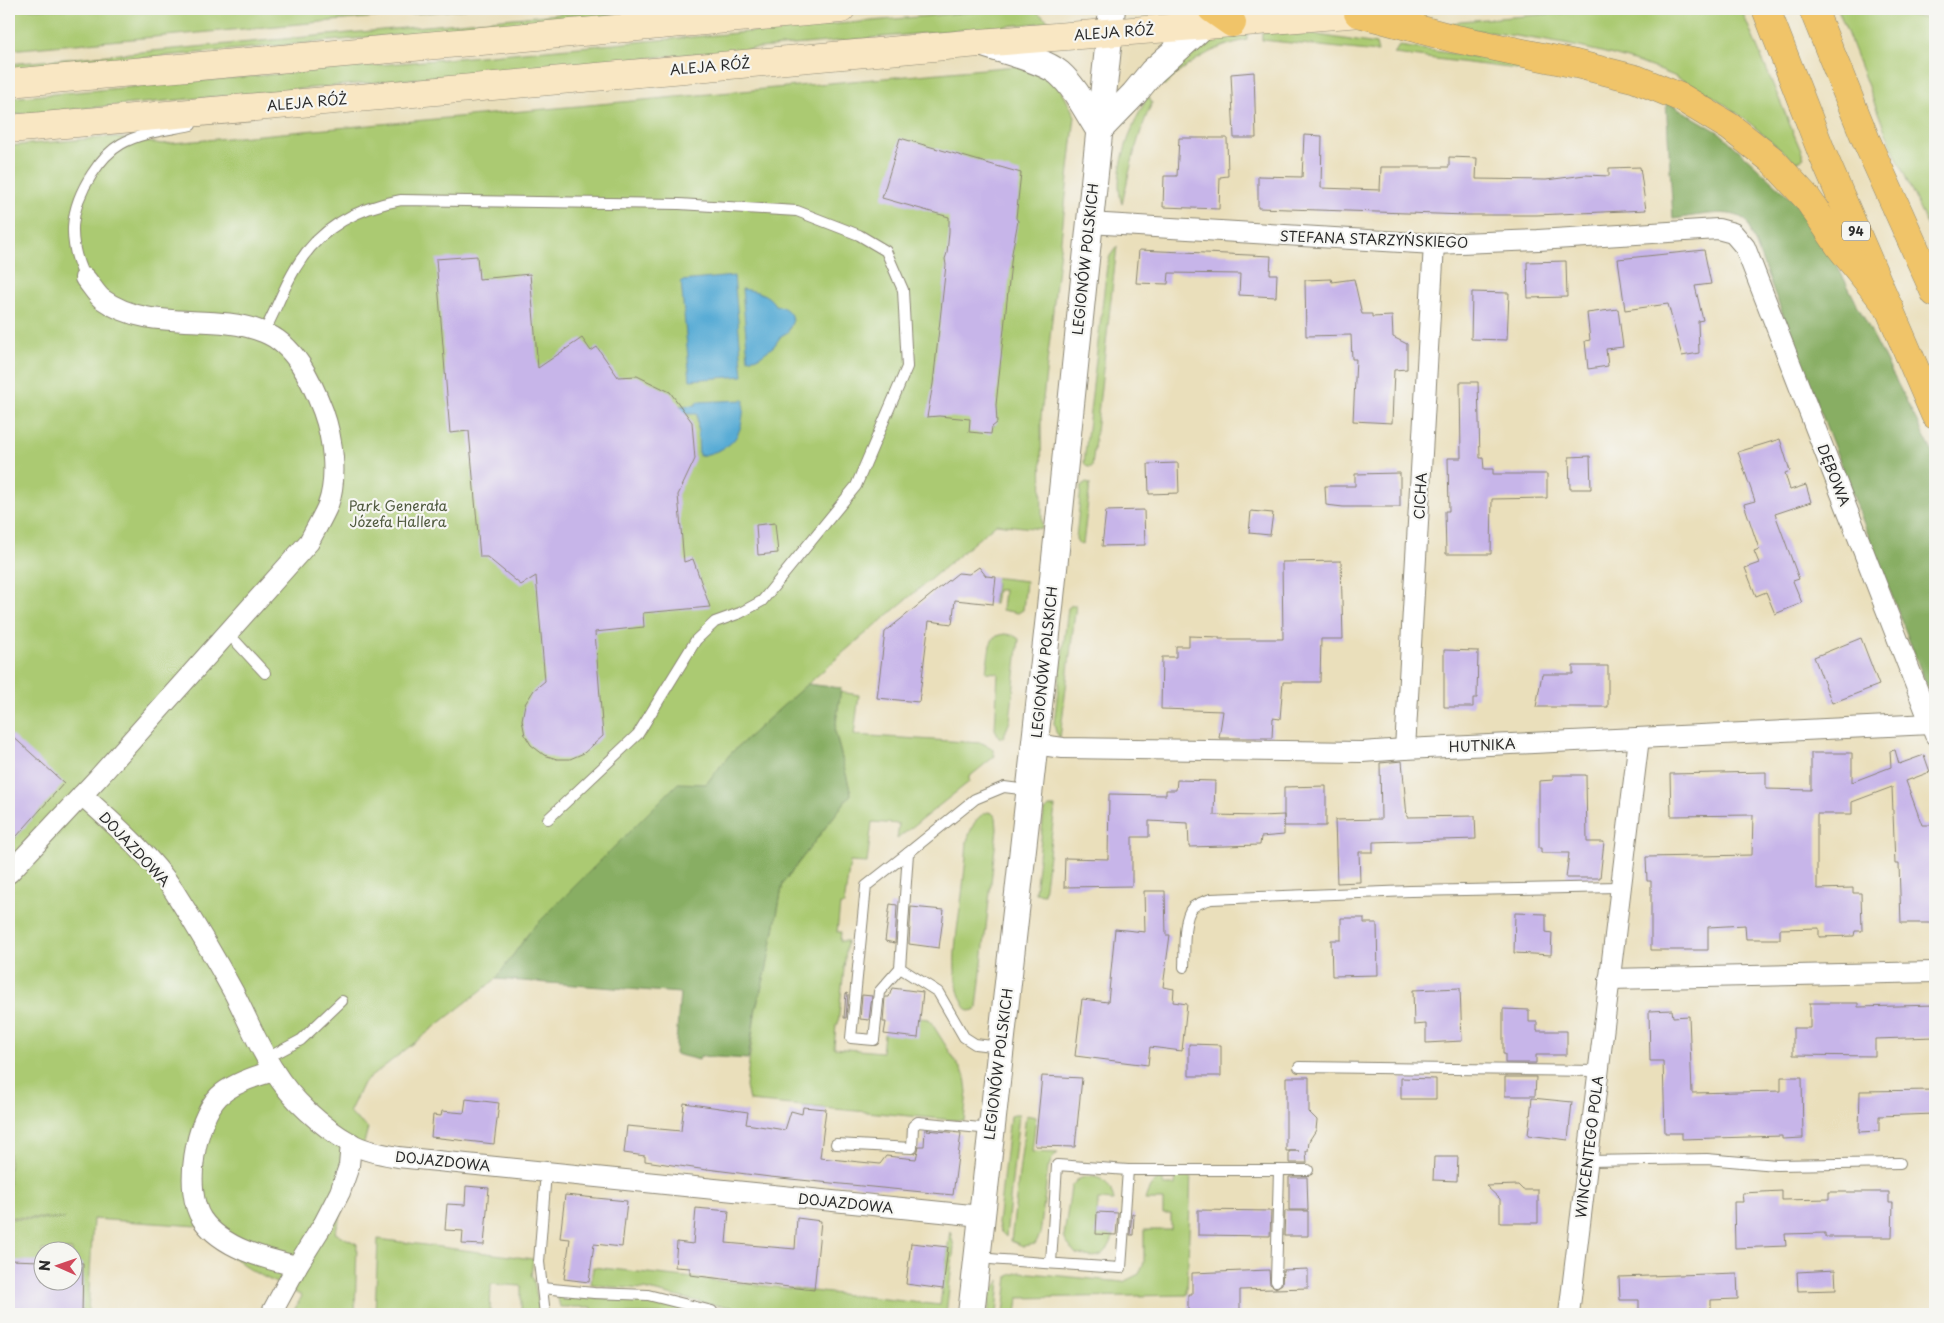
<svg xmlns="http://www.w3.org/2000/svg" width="1944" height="1323" font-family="'Playpen Sans',sans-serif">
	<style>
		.green { fill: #abca72; stroke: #6b7a4e; fill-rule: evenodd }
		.forest { fill: #88ae64; stroke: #5a6c48 }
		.water { fill: #59acd5; stroke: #426c80 }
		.building { fill: #c7b5e9 }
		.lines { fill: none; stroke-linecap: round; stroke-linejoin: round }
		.service-casing { stroke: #8a8573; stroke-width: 12 }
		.minor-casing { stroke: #8a8573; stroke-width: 22 }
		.tertiary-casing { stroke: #8a8573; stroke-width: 28 }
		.secondary-casing { stroke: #8a8573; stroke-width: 29 }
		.primary-casing { stroke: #8a8573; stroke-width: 29 }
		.service { stroke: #fff; stroke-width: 10 }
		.minor { stroke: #fff; stroke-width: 20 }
		.tertiary { stroke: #fff; stroke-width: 26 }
		.secondary { stroke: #f9e7c3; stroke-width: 28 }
		.primary { stroke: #f0c469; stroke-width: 28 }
		.labels { text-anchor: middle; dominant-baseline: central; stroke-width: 4.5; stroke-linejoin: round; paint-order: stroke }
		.shield { fill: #f6f6f2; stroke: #686867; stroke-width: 1 }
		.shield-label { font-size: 12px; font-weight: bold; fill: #2b2b2b }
		.street-label { font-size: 14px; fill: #2b2b2b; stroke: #f6f6f2 }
		.park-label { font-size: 14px; fill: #515b40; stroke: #f6f6f2 }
	</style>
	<rect width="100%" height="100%" fill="#f6f6f2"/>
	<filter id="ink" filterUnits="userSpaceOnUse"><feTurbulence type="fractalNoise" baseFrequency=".02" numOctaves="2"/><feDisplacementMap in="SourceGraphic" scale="10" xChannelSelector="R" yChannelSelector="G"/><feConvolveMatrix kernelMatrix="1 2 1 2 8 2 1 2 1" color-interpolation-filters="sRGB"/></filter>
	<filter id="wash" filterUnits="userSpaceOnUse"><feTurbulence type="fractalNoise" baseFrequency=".0096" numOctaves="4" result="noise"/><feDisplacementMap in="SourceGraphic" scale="20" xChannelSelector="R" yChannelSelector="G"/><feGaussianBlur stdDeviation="1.12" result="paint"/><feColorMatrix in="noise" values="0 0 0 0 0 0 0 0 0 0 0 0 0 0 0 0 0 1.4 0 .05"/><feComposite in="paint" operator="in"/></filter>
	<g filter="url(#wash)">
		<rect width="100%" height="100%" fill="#eadfbb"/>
		<g class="green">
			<path d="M9,9H466L9,50Z"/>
			<path d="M613,9H686L9,70V64Z"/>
			<path d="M1006,9H1037L1038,13L1051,22L9,115V98Z"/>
			<path d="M1614,9H1741L1804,158L1796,162C1766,137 1736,109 1702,90C1627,48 1536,39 1452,27L1449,25L1460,21Z"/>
			<path d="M1838,9H1876L1935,20V243L1886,133Z"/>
			<path d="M1262,32L1318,35L1376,44L1378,52L1262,40Z"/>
			<path d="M1247,33V40C1214,46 1189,62 1165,85L1157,83C1189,55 1202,38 1247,33Z"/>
			<path d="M1399,46L1527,64L1526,70L1394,54Z"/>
			<path d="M1016,66L1057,82L1075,116L1041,417L1042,529L996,524L845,651L761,726L731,753L706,784L531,930L496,979L363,1083L349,1113L368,1128L359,1162L335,1233L357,1244L355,1314H292L302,1296L252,1271L219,1247L198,1226L93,1219L88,1314H9V1219H64L9,1217V146L110,137L162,144ZM42,1250H72V1280H42Z"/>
			<path d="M1148,96L1152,103C1137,135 1130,169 1122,204C1111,173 1133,122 1148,96Z"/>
			<path d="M1117,246L1092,467H1088L1084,463L1107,265L1110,256Z"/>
			<path d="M1086,483L1090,484L1083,545L1079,544L1076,539L1081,487Z"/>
			<path d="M991,577L1026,581L1023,610L1018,613L1002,610L1004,590H997L995,604H993L996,582Z"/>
			<path d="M1072,605H1076L1060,738L1056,732L1054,723L1068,608Z"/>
			<path d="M1004,634L1013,635L1019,639L1010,721L1003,738L999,737L995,729L998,673L986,672L990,645L994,637Z"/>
			<path d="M840,692L859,695L854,735L982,743L992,748L995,756L969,777V782L897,839L899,824L872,822L867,863L850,862L844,905H840L837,932H841L840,941H847L838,1024L836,1025L834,1048L882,1052L884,1034L920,1018L929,1019L965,1076L967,1092L964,1121L749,1101L746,1086L756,1007L766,972L783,883L851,794L835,731Z"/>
			<path d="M1049,807H1055L1044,894L1035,893L1044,812Z"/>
			<path d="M988,812L992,813L996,817L997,829L977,1008L976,1010L968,1011C945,982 958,928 962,895C964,877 966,859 967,841C971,829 975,816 988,812Z"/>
			<path d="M1014,1114H1019L1006,1237L1000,1231L998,1224L1010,1116Z"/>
			<path d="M1026,1115L1036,1117L1032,1152L1058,1153L1052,1159L1048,1168L1040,1235L1035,1244L1023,1246L1011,1241Z"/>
			<path d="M1191,1170L1187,1295L1018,1298L1016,1314H1004L1008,1276L1020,1272L1123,1282L1139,1274L1144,1262V1230H1171V1214H1163V1200H1145C1148,1189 1152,1181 1163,1178V1185H1175L1176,1174Z"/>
			<path d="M1084,1177C1103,1175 1110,1183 1114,1201L1098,1200L1096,1233L1114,1235C1106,1257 1100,1260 1076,1254L1066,1242L1064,1236L1071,1187L1077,1180Z"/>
			<path d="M950,1231L954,1247L946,1314H833L815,1312V1314H789L708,1304L644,1289L612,1287L591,1284L593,1267L940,1305Z"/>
			<path d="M378,1239L533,1259L531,1277H533L540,1312L521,1313V1286L491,1284L490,1313L375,1314Z"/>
			<path d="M1000,1280L997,1314H988L990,1294Z"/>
			<path d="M557,1294L608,1299L636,1298L683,1307L699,1314H592V1307H560Z"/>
		</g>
		<g class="forest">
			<path d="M1666,101L1720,133L1797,204L1834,259L1935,457V707L1747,222C1733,206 1693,217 1673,219Z"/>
			<path d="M807,684L841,688L835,731L851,794L783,883L766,972L756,1007L748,1059L700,1056L699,1060L675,1054L680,993L496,979L531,930L678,783L706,784L731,753Z"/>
		</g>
		<g class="water">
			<path d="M734,276L743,376L690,380L681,281Z"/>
			<path d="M742,289C756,291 768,293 775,305C785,307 789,310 793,320L788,332L781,336L774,346L759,357L748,359Z"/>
			<path d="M744,400C743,436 735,449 699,456L697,414H685L679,406L696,405V402Z"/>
		</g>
		<g id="blocks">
			<g class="building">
				<path d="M1254,72L1256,138H1234L1231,74Z"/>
				<path d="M1304,135L1322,136L1321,188L1380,190L1381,167H1449V157L1477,158L1476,179L1546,180L1585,175L1609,176V168L1640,167L1646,210L1537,215H1466L1258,208V176L1302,177Z"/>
				<path d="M900,138L1021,173L1016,218L1018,221L1012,253L996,405L997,423L992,427L991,434L969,432L970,419L939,416L927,417L933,384L946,265L945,259L947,253L949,232V217L882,198Z"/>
				<path d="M1179,138H1227L1228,176L1220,177L1219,209L1163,207L1164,176H1177Z"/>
				<path d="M1139,250L1271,256L1270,274H1277L1276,297L1239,295L1240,274L1169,273L1168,284L1136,283Z"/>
				<path d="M1704,250L1711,284L1695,286L1703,320L1698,321L1699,353L1682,356L1668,304L1625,310L1618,259Z"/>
				<path d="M477,256L479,279L530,274L538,368L582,338L591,351L597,347L618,377L637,376L670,392L692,422L695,459L678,495L684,562L693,559L710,607L643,613L644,627L595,632L603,736L584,753L570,759H557L544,755L531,745L525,735L522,720L525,704L534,690L545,681L536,576L521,585L487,557H480L469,431L450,433L436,259Z"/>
				<path d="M1566,261L1567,297L1528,298L1527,262Z"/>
				<path d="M1331,279L1332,282L1354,279L1362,314H1372V317L1392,316L1393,337L1407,344V369L1394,370L1392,423L1353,421L1356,359H1352L1351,335L1306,336L1305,280Z"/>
				<path d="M1472,292L1509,293L1507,340L1471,339Z"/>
				<path d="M1618,309L1623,347L1606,349L1608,366L1588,369L1585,341L1590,340L1587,313Z"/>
				<path d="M1460,382H1478L1480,458H1483L1484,469H1493V474H1547V498L1492,499L1491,554H1446L1445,511H1449L1448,458H1461Z"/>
				<path d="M1780,439L1790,471L1785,473L1790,490L1806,485L1811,502L1775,514L1799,579L1793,581L1802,603L1775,614L1766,592L1756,596L1745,568L1759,563L1754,551L1759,549L1744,504L1755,501L1738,452Z"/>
				<path d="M1590,456L1591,489H1570L1569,457Z"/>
				<path d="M1178,463L1179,493L1149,494L1148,464Z"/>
				<path d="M1400,473V507H1343L1326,505L1325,486H1355V474Z"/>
				<path d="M1144,510L1145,545L1102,546L1106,511Z"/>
				<path d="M1251,511L1273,513L1270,535L1249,533Z"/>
				<path d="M775,523L778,553L758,555L756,525Z"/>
				<path d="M1341,561L1343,639H1321L1320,682H1283L1280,719L1273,718L1272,738H1219L1223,711L1161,709L1162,657H1176V646H1189V636L1219,637V639H1283L1282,562Z"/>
				<path d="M979,567L986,576L996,577L993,604L955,600L952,624L929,621L919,702L877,698L885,632L958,573L969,574Z"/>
				<path d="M1861,638L1879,685L1832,703L1814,657Z"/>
				<path d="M1444,650L1478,651L1477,698H1473V707H1444Z"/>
				<path d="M1573,666H1608V707H1536L1542,674H1573Z"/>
				<path d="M9,733L64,783L9,845Z"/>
				<path d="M1895,750L1899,764L1924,755L1930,772L1906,781L1922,825H1933L1935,923H1901L1899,864H1895L1892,787L1852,802V814H1817V889L1853,888V893H1861L1862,931H1855L1854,936L1819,937V928L1780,929V939H1746L1745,925L1708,927V950H1651V881H1647L1646,857L1752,855L1753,815L1671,816L1670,774L1766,772V789L1811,790V753H1852V782L1891,767L1890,751Z"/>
				<path d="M1402,761L1407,817L1475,816L1476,839L1373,842V852H1359L1360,882L1337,883L1335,820L1381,819L1380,763Z"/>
				<path d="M1553,775H1586L1587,842H1604L1600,878H1566L1569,853H1541V848H1539V781L1553,780Z"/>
				<path d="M1177,780L1215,781L1214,815L1261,816L1284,815V835L1261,837L1260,845L1189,847L1188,823L1149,821V837H1132V886L1064,887L1065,858L1108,859L1109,794L1166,795V790H1176Z"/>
				<path d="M1326,786V826H1284V787Z"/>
				<path d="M1144,891H1165L1166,935H1170L1163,987L1174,989L1173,1002L1187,1004L1182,1051L1150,1047L1148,1065L1075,1056L1082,999L1108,1002L1115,929L1145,932Z"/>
				<path d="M890,904L897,905L895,943L885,941Z"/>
				<path d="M911,907L944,910L939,948L909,944Z"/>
				<path d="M1515,913L1546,914V932L1552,933L1551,955L1514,953Z"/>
				<path d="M1341,918H1364V923H1377L1378,975L1332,976L1331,940H1341Z"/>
				<path d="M892,988L923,992L918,1038L884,1034L886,1022H883L885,997H889Z"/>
				<path d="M1460,988L1462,1041L1426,1043V1024L1414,1025L1413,990Z"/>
				<path d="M846,993L848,994L846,1018H844Z"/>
				<path d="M862,995L872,996L869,1020L860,1019Z"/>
				<path d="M1810,1003H1858V1007L1935,1005V1037L1875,1039V1056L1793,1055V1028H1810Z"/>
				<path d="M1503,1009L1529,1010V1022H1537V1031H1567V1055H1536V1063H1505V1054H1503Z"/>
				<path d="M1672,1010L1673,1017L1689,1016L1692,1093L1781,1091V1077H1802L1803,1138L1782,1139V1136L1682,1139V1133H1665L1663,1061H1650L1649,1011Z"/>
				<path d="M1189,1044L1221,1045V1076H1189Z"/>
				<path d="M1042,1076L1082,1078L1075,1147L1035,1146Z"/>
				<path d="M1286,1077H1309V1112L1317,1120L1316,1130L1309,1141L1308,1151H1306L1307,1163H1289V1151H1299H1286Z"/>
				<path d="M1505,1077H1536L1535,1096H1505Z"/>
				<path d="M1401,1078L1436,1079V1099H1401Z"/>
				<path d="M1935,1090V1114L1879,1116V1131L1859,1132L1860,1091Z"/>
				<path d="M1532,1098L1572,1102L1568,1140L1528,1135Z"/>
				<path d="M466,1099L499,1103L494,1144L431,1137L433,1115L441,1116L442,1111L464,1113Z"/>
				<path d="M684,1103L748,1112L746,1124L785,1130L791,1111L802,1114L803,1107L826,1109L820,1158L880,1164L886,1156L916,1159L919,1146H924L925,1130L961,1133L953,1195L770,1177L707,1169V1170L645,1161V1156L624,1153L627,1126L681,1131Z"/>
				<path d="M1434,1157H1458L1457,1181L1433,1180Z"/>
				<path d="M1289,1177H1307L1308,1210H1289Z"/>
				<path d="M1518,1185L1523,1190H1538V1223H1500V1199L1486,1186Z"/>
				<path d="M466,1186L489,1188L484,1245L462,1244L463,1231L445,1230L447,1204L465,1205Z"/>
				<path d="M1782,1191V1200L1829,1199V1192H1889V1203H1893L1892,1237H1825V1233L1785,1234L1786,1246L1735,1248L1734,1202H1743L1742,1193Z"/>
				<path d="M565,1195L627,1201L622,1247L594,1244L589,1282L564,1279L570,1239L560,1238Z"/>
				<path d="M696,1208L729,1211L726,1243L795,1249L797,1218L821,1221L814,1290L690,1275V1268L675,1267L677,1242L693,1244Z"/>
				<path d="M1198,1210L1271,1211L1270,1236L1198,1235Z"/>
				<path d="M1285,1211H1308V1236H1284Z"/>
				<path d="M1097,1212L1118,1213L1116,1235L1096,1234Z"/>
				<path d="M1132,1213L1134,1214L1133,1235H1130Z"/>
				<path d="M911,1243L948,1247L943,1289L906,1284Z"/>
				<path d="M9,1260L42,1261V1280H72V1262L83,1263L82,1314H9Z"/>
				<path d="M1308,1269V1288L1240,1290V1314H1188V1294H1192V1273L1269,1270L1270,1284L1276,1288L1282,1284L1283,1270Z"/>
				<path d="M1835,1270L1836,1290L1798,1291L1797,1272Z"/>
				<path d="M1737,1273L1738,1299L1711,1300V1314H1639V1300H1620L1619,1277Z"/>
			</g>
		</g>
	</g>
	<g filter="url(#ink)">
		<use href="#blocks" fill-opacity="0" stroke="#8a8573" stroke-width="1"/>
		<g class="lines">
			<g class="service-casing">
				<g id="service">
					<path d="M85,278C67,241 69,209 92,174C99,163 109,151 121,144C142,132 168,130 191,125"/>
					<path d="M264,332C275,312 283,289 295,269C318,229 356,208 401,200L679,204L797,211L859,235L886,251L903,290L907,367L856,486L762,601L740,613L715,622L696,640L638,734L548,819"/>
					<path d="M227,632L265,673"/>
					<path d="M1184,967C1185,952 1182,918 1193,907C1198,903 1205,901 1211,899L1410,891L1619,887"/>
					<path d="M900,968L879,992L874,1040L851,1038L866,886L908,853"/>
					<path d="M1000,1047L975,1044L964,1037L938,992L900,968L908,853L975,799L1004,787L1028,790"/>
					<path d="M267,1058L301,1040L342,1001"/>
					<path d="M1299,1067L1598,1071"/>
					<path d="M836,1144L912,1148L913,1126L918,1122L991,1129"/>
					<path d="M1588,1161L1707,1159L1776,1165L1900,1163"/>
					<path d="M1128,1170H1308"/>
					<path d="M978,1258C1026,1262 1074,1265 1121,1268L1128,1170L1057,1165L1051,1263"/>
					<path d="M1276,1281L1279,1170"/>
					<path d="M542,1288L594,1293L648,1295L712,1311"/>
					<path d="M545,1314L539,1262L546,1172"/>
				</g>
			</g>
			<g class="minor-casing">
				<g id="minor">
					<path d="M1089,223L1434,244L1538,240L1718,229L1733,233L1745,247L1935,735"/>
					<path d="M1034,744L1063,748L1362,752L1405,749L1931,724"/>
					<path d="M1405,749L1434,244"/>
					<path d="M82,795C112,822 152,857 174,891C195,924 215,958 234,993C247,1018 258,1046 274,1071C292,1100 321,1126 350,1143C364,1151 382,1154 398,1157L981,1216"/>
					<path d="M9,873L98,778L309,542C315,530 323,517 328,505C338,477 333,439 323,411C312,382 295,344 263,332C211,311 151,334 102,299C96,294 91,285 85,278"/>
					<path d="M1609,979L1935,972"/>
					<path d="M274,1071C255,1076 233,1083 219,1096C195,1120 183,1191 202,1219C222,1248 265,1259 297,1266"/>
					<path d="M271,1314L297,1266L324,1223L340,1192L349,1166L351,1143"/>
					<path d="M1569,1314L1639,738"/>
				</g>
			</g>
			<g class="tertiary-casing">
				<g id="tertiary">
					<path d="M980,43C1000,50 1044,60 1059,73C1076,88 1087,112 1099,130"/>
					<path d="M1099,130L1134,94L1152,72L1203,26"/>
					<path d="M971,1314L1050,607L1112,9"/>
				</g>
			</g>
			<g class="secondary-casing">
				<g id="secondary">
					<path d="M9,83L841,9"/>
					<path d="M9,129L979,43L1412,9"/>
				</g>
			</g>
			<g class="primary-casing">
				<g id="primary">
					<path d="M1212,9L1232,23"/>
					<path d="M1766,9L1822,153L1935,415"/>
					<path d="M1813,9L1866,140L1935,293"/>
					<path d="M1358,13L1452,38L1576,64L1636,79L1682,98L1730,127L1772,160L1807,198L1840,247L1890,309"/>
				</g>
			</g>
			<use href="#service" class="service"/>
			<use href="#minor" class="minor"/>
			<use href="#tertiary" class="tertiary"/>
			<use href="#secondary" class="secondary"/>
			<use href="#primary" class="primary"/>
		</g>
	</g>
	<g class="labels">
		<rect class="shield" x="1842" y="221.5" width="28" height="19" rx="4"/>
		<g class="shield-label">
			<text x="1856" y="231">94</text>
		</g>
		<g class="street-label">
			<text transform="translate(1114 32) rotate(-4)">ALEJA RÓŻ</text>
			<text transform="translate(710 66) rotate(-5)">ALEJA RÓŻ</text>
			<text transform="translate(307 102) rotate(-5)">ALEJA RÓŻ</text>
			<text transform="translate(1374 239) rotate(2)">STEFANA STARZYŃSKIEGO</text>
			<text transform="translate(1085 259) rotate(-84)">LEGIONÓW POLSKICH</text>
			<text transform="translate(1834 475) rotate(69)">DĘBOWA</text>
			<text transform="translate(1420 496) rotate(-87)">CICHA</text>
			<text transform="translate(1044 662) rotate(-84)">LEGIONÓW POLSKICH</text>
			<text transform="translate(1482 745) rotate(-3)">HUTNIKA</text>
			<text transform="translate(135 849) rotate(47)">DOJAZDOWA</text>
			<text transform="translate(998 1064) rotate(-83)">LEGIONÓW POLSKICH</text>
			<text transform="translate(1589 1147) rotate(-83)">WINCENTEGO POLA</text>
			<text transform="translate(443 1161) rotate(6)">DOJAZDOWA</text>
			<text transform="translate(846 1203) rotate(6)">DOJAZDOWA</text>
		</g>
		<g class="park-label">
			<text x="398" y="505">Park Generała<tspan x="398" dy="16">Józefa Hallera</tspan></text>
		</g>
	</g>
	<rect width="1944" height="1323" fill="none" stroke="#f6f6f2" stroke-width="30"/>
	<g transform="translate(58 1266) rotate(272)"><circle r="24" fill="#f6f6f2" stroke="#a5a5a2"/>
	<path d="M0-4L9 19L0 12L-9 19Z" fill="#d1495b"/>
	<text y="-8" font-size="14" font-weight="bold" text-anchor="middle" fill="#2b2b2b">N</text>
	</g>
</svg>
